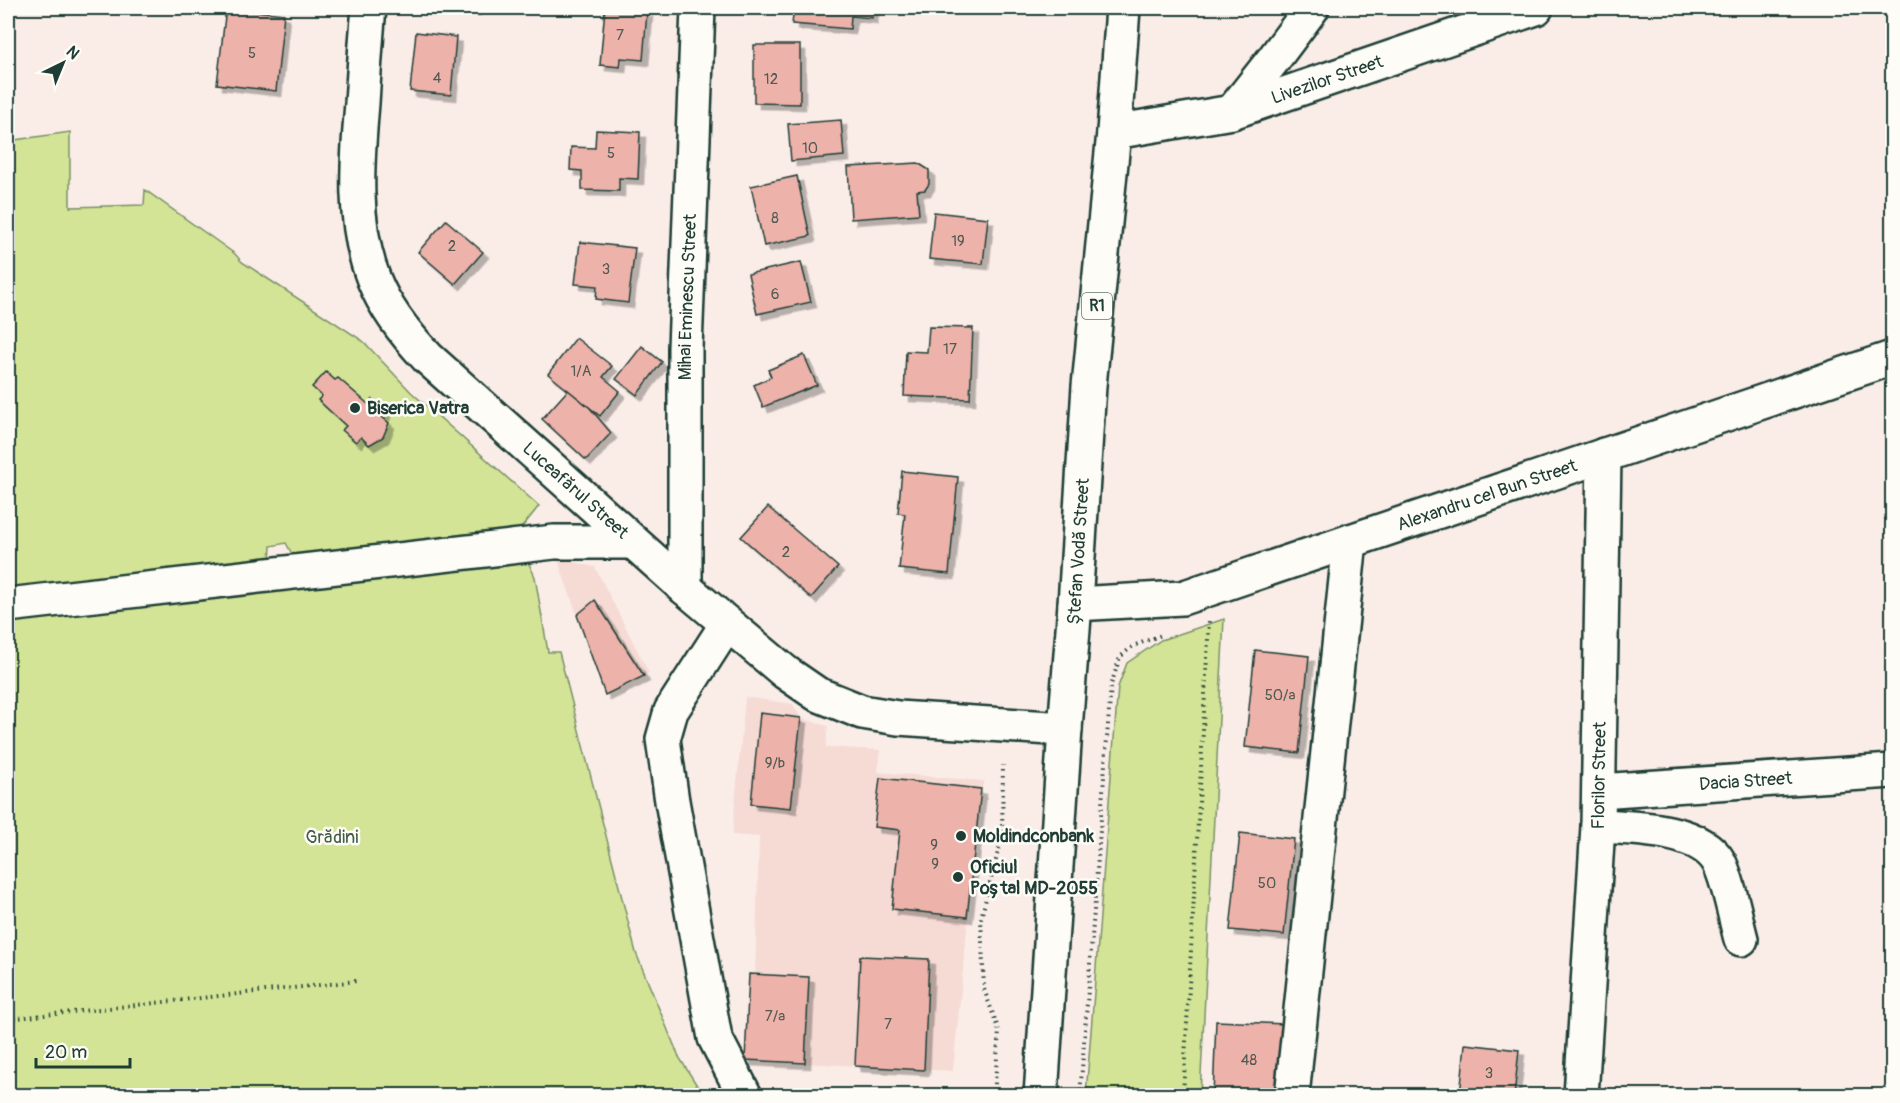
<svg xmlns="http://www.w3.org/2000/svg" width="1900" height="1103" font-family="Pangolin,sans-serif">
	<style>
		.built { fill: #f6dbd5 }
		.green { fill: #d3e497; stroke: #799066; stroke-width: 1.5 }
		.building { fill: #edb2aa; stroke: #1f3d34; stroke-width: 1.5; filter: url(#shadow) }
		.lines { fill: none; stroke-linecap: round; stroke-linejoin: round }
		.minor-casing { stroke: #1f3d34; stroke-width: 38 }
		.highway-casing { stroke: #1f3d34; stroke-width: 38 }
		.path { stroke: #1f3d34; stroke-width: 4; stroke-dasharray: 1.5 4.5; stroke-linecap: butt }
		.minor { stroke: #fdfcf7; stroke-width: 33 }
		.highway { stroke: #fdfcf7; stroke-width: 33 }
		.poi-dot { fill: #1f3d34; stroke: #fdfcf7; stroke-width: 2 }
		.labels { text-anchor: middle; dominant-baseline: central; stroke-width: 5; stroke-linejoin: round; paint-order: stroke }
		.number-label { font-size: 15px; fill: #525a52 }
		.shield { fill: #fdfcf7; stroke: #62766e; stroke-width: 1.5 }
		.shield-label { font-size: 16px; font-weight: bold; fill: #1f3d34 }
		.street-label { font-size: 18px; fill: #1f3d34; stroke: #fdfcf7 }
		.poi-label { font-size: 18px; font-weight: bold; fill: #1f3d34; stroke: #fdfcf7; text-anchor: start }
		.park-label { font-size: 18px; fill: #435e48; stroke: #fdfcf7 }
	</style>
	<defs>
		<filter id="shadow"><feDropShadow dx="5.5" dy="5.5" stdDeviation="0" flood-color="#0004"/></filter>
	</defs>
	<rect width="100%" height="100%" fill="#faede8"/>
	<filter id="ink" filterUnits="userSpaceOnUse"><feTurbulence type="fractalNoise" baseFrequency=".0167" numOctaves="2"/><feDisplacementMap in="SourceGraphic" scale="12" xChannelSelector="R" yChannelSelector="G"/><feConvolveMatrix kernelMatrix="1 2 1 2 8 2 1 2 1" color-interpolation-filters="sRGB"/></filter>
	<g filter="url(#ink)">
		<g class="built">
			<path d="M557,558L595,567L649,673L605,695Z"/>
			<path d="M745,697L793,704L801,718L828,726L826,747L881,750L878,772L985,781L981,789L953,1071L745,1060L749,974H755L759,837L732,835Z"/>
		</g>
		<g class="green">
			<path d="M70,132V207L144,205L145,190L235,254L242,262L363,341L411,392L539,506L519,531L293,556L286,543L271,546L270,562L526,557L535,577L548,652H559L636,953L679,1057L703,1095H8V141Z"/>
			<path d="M1224,619L1200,1095H1086L1118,687L1127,663L1161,640Z"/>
		</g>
		<g class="building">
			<path d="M226,8L284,14L276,91L217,84Z"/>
			<path d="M422,8H475V10Z"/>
			<path d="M605,8L647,12L643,60L621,58L620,67L600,65Z"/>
			<path d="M794,8H873L872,18L851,16L850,29L792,24Z"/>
			<path d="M416,32L456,37L451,95L410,91Z"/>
			<path d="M754,45H800V104L754,103Z"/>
			<path d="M841,120L844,156L791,161L788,124Z"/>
			<path d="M596,130L640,132L638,179L619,178V191L582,190V171L570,170L571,147L595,148Z"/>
			<path d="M918,163L929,170V184L925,190L917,191L919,214L851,219L848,167Z"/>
			<path d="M797,176L810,236L764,246L751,186Z"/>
			<path d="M934,212L988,218L983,264L929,259Z"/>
			<path d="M446,220L483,252L455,284L418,252Z"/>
			<path d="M580,242L635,248L628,303L596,299L597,286L575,284Z"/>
			<path d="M801,262L811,302L757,314L748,274Z"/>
			<path d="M929,327L973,328L970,399L904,396L906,351L927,352Z"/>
			<path d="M576,338L612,366L603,377L620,391L600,416L548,374Z"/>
			<path d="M642,346L662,362L637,395L616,379Z"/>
			<path d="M804,355L817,385L763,407L754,385L771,377L768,370Z"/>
			<path d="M326,372L335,380L338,378L368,404L372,399L386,412L382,417L389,423L383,437L369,445L361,437L356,442L342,430L346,426L318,400L322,396L312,387Z"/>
			<path d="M568,390L590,408L611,433L586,460L542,419Z"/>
			<path d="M902,471L958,477L949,574L899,569L905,514L898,513Z"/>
			<path d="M768,507L838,567L811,598L741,537Z"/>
			<path d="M595,600L644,676L605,695L577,615Z"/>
			<path d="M1255,650L1309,656L1299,753L1245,747Z"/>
			<path d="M760,713L801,718L791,808L751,804Z"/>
			<path d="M880,778L981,789L967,917L892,909L900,830L874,827Z"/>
			<path d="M1240,833L1294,839L1284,935L1230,930Z"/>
			<path d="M860,956L929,959L924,1070L855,1066Z"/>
			<path d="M749,974L809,977L805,1063L745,1060Z"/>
			<path d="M1216,1021L1285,1024L1282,1096H1213Z"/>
			<path d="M1465,1044L1519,1050L1514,1096H1460Z"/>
		</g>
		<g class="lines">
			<g class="minor-casing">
				<g id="minor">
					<path id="s1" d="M369,8C366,39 364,71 362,103C357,162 352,224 374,280C386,310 406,335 428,358L685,588L785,672L817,694L862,712L898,718L1065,729"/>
					<path d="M1232,112L1273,60L1312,8"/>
					<path id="s2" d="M1114,132L1232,112L1536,8"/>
					<path id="s3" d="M685,588V348L698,8"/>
					<path id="s4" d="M1075,604L1182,598L1892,358"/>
					<path d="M8,605L554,542H633"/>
					<path d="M727,624L671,711L663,739L672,801L715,1038L745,1096"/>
					<path id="s5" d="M1599,791L1892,771"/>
					<path d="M1598,826C1633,828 1700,828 1719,862C1729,882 1735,917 1741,939"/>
					<path d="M1292,1096L1350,541"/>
					<path id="s6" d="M1581,1096L1598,826L1604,455"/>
				</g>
			</g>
			<g class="highway-casing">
				<g id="highway">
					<path id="s7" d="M1041,1096L1065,729L1075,604L1089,386L1114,132L1123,8"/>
				</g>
			</g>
			<g class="path">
				<path d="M8,1019L357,981"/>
				<path d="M994,1096L999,1031L984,989L981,918L1002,836L1003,765"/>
				<path d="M1080,1096L1111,685L1120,657L1133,646L1164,634"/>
				<path d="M1183,1096L1209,621"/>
			</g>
			<use href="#minor" class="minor"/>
			<use href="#highway" class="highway"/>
		</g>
	</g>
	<g class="poi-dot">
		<circle cx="355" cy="408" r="6"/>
		<circle cx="961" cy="836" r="6"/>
		<circle cx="958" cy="877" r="6"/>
	</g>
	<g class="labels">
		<g class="number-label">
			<text x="620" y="35">7</text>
			<text x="252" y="53">5</text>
			<text x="437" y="78">4</text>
			<text x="771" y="79">12</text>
			<text x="810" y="148">10</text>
			<text x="611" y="153">5</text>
			<text x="775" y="218">8</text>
			<text x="958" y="241">19</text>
			<text x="452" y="246">2</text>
			<text x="606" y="269">3</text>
			<text x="775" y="294">6</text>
			<text x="950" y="349">17</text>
			<text x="581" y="371">1/A</text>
			<text x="786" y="552">2</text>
			<text x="1280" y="695">50/a</text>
			<text x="775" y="763">9/b</text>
			<text x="934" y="845">9</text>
			<text x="935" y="864">9</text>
			<text x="1267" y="883">50</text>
			<text x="775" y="1016">7/a</text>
			<text x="888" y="1024">7</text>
			<text x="1249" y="1060">48</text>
			<text x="1489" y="1073">3</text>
		</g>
		<rect class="shield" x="1082" y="293" width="30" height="26" rx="4.5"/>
		<g class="shield-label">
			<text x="1097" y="306">R1</text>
		</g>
		<g class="street-label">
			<text stroke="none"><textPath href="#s2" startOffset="220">Livezilor Street</textPath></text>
			<text stroke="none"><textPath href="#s3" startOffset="291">Mihai Eminescu Street</textPath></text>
			<text stroke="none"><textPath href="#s1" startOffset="568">Luceafărul Street</textPath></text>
			<text stroke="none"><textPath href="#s4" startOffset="429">Alexandru cel Bun Street</textPath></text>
			<text stroke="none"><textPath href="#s7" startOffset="546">Ștefan Vodă Street</textPath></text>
			<text stroke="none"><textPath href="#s6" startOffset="321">Florilor Street</textPath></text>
			<text stroke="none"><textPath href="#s5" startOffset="147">Dacia Street</textPath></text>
		</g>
		<g class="poi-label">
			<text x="367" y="408">Biserica Vatra</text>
			<text x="973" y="836">Moldindconbank</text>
			<text x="970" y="867">Oficiul<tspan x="970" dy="21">Poștal MD-2055</tspan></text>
		</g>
		<g class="park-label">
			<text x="332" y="837">Grădini</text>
		</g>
	</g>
	<rect width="1900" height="1103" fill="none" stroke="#fdfcf7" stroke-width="30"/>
	<rect x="15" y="15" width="1870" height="1073" fill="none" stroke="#1f3d34" stroke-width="2" filter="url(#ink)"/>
	<g transform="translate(63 63) rotate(43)" stroke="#fdfcf7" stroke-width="4.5" paint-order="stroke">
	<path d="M0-4.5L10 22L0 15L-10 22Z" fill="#1f3d34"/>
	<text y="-9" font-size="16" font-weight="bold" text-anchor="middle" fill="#1f3d34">N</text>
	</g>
	<path d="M36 1058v9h94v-9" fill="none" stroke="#1f3d34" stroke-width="3"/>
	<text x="45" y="1058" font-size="18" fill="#1f3d34" stroke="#fdfcf7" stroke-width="4.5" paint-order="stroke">20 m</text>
</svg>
